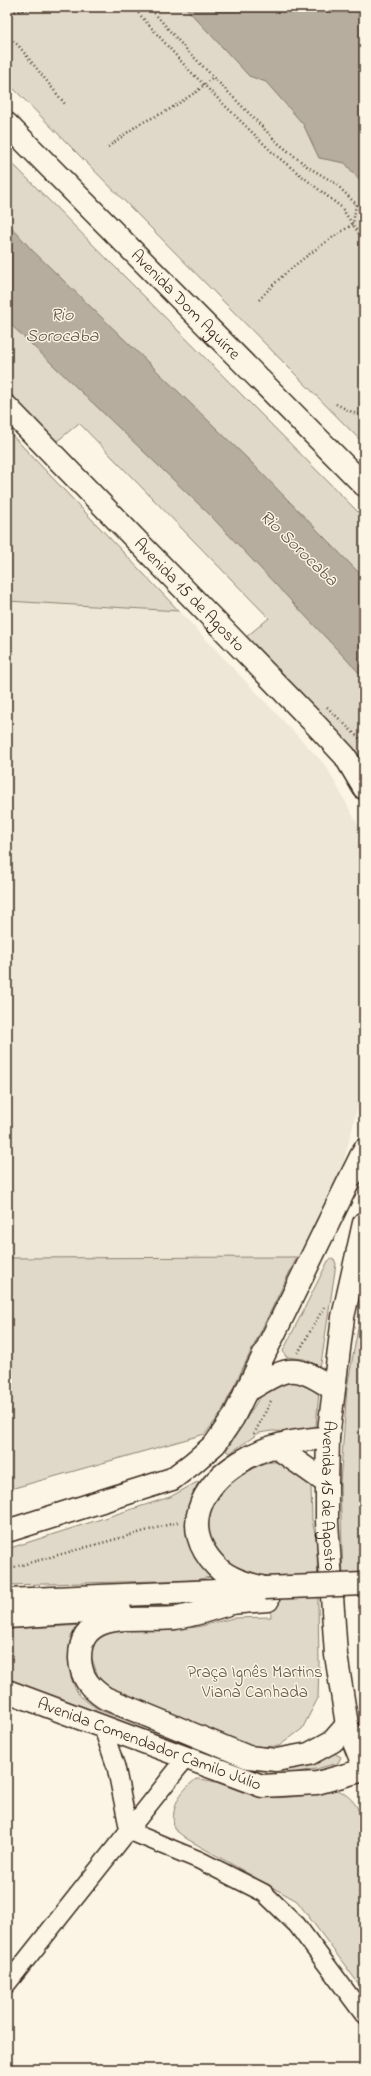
<svg xmlns="http://www.w3.org/2000/svg" width="371" height="2076" font-family="'Indie Flower',sans-serif">
	<style>
		.built { fill: #eee6d6 }
		.green { fill: #e0d8c8; stroke: #8e8173 }
		.water { fill: #b7ad9e; stroke: #85796b }
		.lines { fill: none; stroke-linecap: round; stroke-linejoin: round }
		.minor-casing { stroke: #3b2a1e; stroke-width: 20 }
		.secondary-casing { stroke: #3b2a1e; stroke-width: 25 }
		.path { stroke: #3b2a1e; stroke-width: 2.5; stroke-dasharray: 1 3; stroke-linecap: butt }
		.minor { stroke: #fcf5e5; stroke-width: 17 }
		.secondary { stroke: #fcf5e5; stroke-width: 22 }
		.secondary-bridge-casing { stroke: #3b2a1e; stroke-width: 25; stroke-linecap: butt }
		.secondary-bridge { stroke: #fcf5e5; stroke-width: 22 }
		.labels { text-anchor: middle; dominant-baseline: central; stroke-width: 3; stroke-linejoin: round; paint-order: stroke }
		.street-label { font-size: 17px; fill: #3b2a1e; stroke: #fcf5e5 }
		.park-label { font-size: 17px; fill: #645648; stroke: #fcf5e5 }
		.water-label { font-size: 18px; font-style: italic; fill: #605144; stroke: #fcf5e5 }
	</style>
	<rect width="100%" height="100%" fill="#fcf5e5"/>
	<filter id="ink" filterUnits="userSpaceOnUse"><feTurbulence type="fractalNoise" baseFrequency=".025" numOctaves="2"/><feDisplacementMap in="SourceGraphic" scale="8" xChannelSelector="R" yChannelSelector="G"/><feConvolveMatrix kernelMatrix="1 2 1 2 8 2 1 2 1" color-interpolation-filters="sRGB"/></filter>
	<g filter="url(#ink)">
		<path class="built" d="M7,601L179,611L326,766L364,836V1082L336,1192L297,1257L7,1258Z"/>
		<g class="green">
			<path d="M7,7H364V444L7,82Z"/>
			<path d="M7,158L364,518V773L343,743L246,637L269,618L79,423L55,443L7,394Z"/>
			<path d="M7,430L179,611L7,601Z"/>
			<path d="M297,1257L220,1415L205,1434L7,1490V1258Z"/>
			<path d="M331,1259H334L336,1264L321,1364L319,1366L304,1359L286,1357L283,1351L328,1261Z"/>
			<path d="M364,1295V1579H343L340,1484L347,1388Z"/>
			<path d="M293,1378L319,1392L316,1425L313,1430L297,1432L272,1431L259,1433L230,1453L226,1451L258,1400L268,1390Z"/>
			<path d="M285,1461L311,1487L312,1520L317,1543L319,1663L318,1698L302,1729L279,1746L252,1747L117,1693L99,1679L90,1653L98,1637L112,1630L133,1627H197L233,1618L271,1617L270,1583L245,1580L211,1550L207,1529L210,1511L220,1492L242,1475L263,1463Z"/>
			<path d="M199,1481L191,1498L187,1518L210,1577L196,1580L7,1585V1549L170,1497Z"/>
			<path d="M86,1625C74,1648 62,1668 78,1693C82,1699 92,1704 97,1709L249,1766L275,1767L334,1753L341,1757L338,1763L316,1769L275,1776L247,1772L7,1681V1629Z"/>
			<path d="M196,1779C216,1779 233,1790 252,1795C274,1801 313,1796 334,1788C353,1797 356,1804 364,1822V1991L297,1901L187,1839L174,1829C171,1805 179,1793 196,1779Z"/>
		</g>
		<g class="water">
			<path d="M185,7H364V186L345,163L319,158L303,124L266,82L249,76Z"/>
			<path d="M7,222L31,249L249,460L364,578V678L209,514L7,321Z"/>
		</g>
		<g class="lines">
			<g class="minor-casing">
				<g id="minor">
					<path d="M102,1726L116,1767L129,1831"/>
					<path d="M129,1831L199,1860L264,1893L297,1925L364,2015"/>
					<path d="M7,1984L186,1758"/>
				</g>
			</g>
			<g class="secondary-casing">
				<g id="secondary">
					<path id="s1" d="M7,124L364,485"/>
					<path id="s2" d="M7,407L316,725L345,756L364,788"/>
					<path id="s3" d="M364,1223L343,1317L328,1438L327,1483V1522L336,1655L347,1725L364,1767"/>
					<path d="M245,1392C286,1369 291,1360 333,1389"/>
					<path d="M276,1447L327,1483"/>
					<path d="M7,1531L172,1479L193,1463L215,1444L233,1418L364,1150"/>
					<path d="M265,1588C248,1584 228,1579 216,1566C179,1528 201,1486 240,1462C265,1446 298,1439 328,1438"/>
					<path d="M7,1600L240,1590"/>
					<path d="M232,1603C213,1608 194,1616 175,1618C142,1622 79,1606 80,1659C81,1678 90,1688 105,1698L248,1757L276,1760L309,1754L333,1741L347,1725"/>
					<path d="M218,1604L268,1600"/>
					<path d="M7,1617L120,1610"/>
					<path id="s4" d="M7,1691L262,1786L317,1783L364,1770"/>
				</g>
			</g>
			<g class="path">
				<path d="M20,7L22,11"/>
				<path d="M133,7L187,68L274,154L341,207L364,241"/>
				<path d="M149,7L184,47L278,143L308,167L335,183L356,204L364,216"/>
				<path d="M7,13L40,7"/>
				<path d="M7,36L18,45L65,104"/>
				<path d="M108,147L139,124L167,111L196,92L213,77"/>
				<path d="M259,300C287,268 318,247 353,224L356,204"/>
				<path d="M7,384L11,389"/>
				<path d="M336,404L364,418"/>
				<path d="M360,503L364,507"/>
				<path d="M327,707L364,743"/>
				<path d="M298,1353L324,1307"/>
				<path d="M254,1434L272,1399"/>
				<path d="M7,1569L178,1522"/>
			</g>
			<use href="#minor" class="minor"/>
			<use href="#secondary" class="secondary"/>
			<g class="secondary-bridge-casing">
				<path id="secondary-bridge" d="M265,1588L364,1584"/>
			</g>
			<use href="#secondary-bridge" class="secondary-bridge"/>
		</g>
	</g>
	<g class="labels">
		<g class="street-label">
			<text stroke="none"><textPath href="#s1" startOffset="254">Avenida Dom Aguirre</textPath></text>
			<text stroke="none"><textPath href="#s2" startOffset="262">Avenida 15 de Agosto</textPath></text>
			<text stroke="none"><textPath href="#s3" startOffset="276">Avenida 15 de Agosto</textPath></text>
			<text stroke="none"><textPath href="#s4" startOffset="152">Avenida Comendador Camilo Júlio</textPath></text>
		</g>
		<g class="park-label">
			<text x="255" y="1672">Praça Ignês Martins<tspan x="255" dy="20">Viana Canhada</tspan></text>
		</g>
		<g class="water-label">
			<text x="62" y="316">Rio<tspan x="62" dy="21">Sorocaba</tspan></text>
			<text transform="translate(298 549) rotate(44)">Rio Sorocaba</text>
		</g>
	</g>
	<rect width="371" height="2076" fill="none" stroke="#fcf5e5" stroke-width="24"/>
	<rect x="12" y="12" width="347" height="2052" fill="none" stroke="#3b2a1e" stroke-width="1.5" filter="url(#ink)"/>
</svg>
